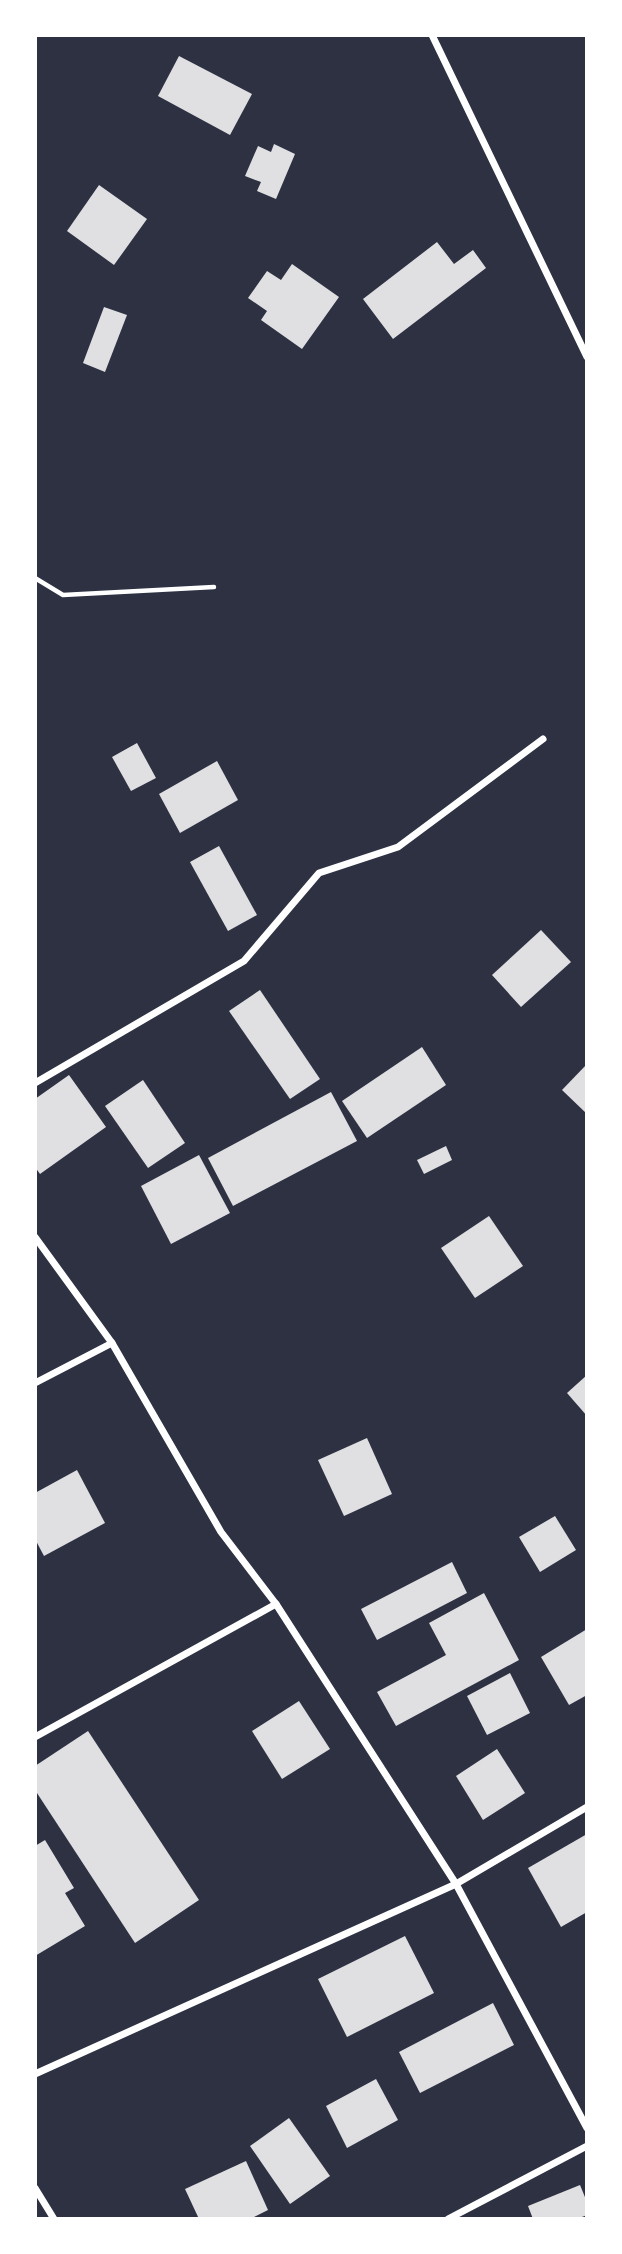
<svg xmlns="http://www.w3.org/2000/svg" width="622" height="2254" font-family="'Libre Baskerville',serif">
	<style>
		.building { fill: #e0e0e3 }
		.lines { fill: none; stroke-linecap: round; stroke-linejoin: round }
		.path { stroke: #fff; stroke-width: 4.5 }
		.minor { stroke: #fff; stroke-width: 7 }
	</style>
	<rect width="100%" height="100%" fill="#2d3142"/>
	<g class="building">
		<path d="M179,56L252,94L230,135L158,96Z"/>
		<path d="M274,144L295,154L276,199L257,191L261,182L245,176L258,146L271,152Z"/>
		<path d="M99,185L147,219L114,265L67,231Z"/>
		<path d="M437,242L454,264L473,250L486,268L393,339L363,299Z"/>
		<path d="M292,264L339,297L302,349L261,320L267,311L248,298L267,271L281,280Z"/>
		<path d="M104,307L127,315L105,372L83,363Z"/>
		<path d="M137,743L156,778L131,791L112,757Z"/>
		<path d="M217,761L238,800L180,833L159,794Z"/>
		<path d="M219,846L257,915L228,931L190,862Z"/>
		<path d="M541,930L571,962L521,1007L492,975Z"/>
		<path d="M260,990L320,1079L290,1099L229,1011Z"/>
		<path d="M422,1047L446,1085L367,1138L342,1101Z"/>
		<path d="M587,1064V1114L562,1090Z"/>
		<path d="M69,1075L106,1127L40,1174L35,1167V1099Z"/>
		<path d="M143,1080L185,1143L148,1168L105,1106Z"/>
		<path d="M331,1092L357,1141L233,1206L208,1158Z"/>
		<path d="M446,1146L452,1160L424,1174L417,1160Z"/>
		<path d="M199,1155L230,1213L171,1244L141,1186Z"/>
		<path d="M489,1216L523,1266L475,1298L441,1248Z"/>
		<path d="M587,1375V1416L567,1393Z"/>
		<path d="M367,1438L392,1494L344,1516L318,1460Z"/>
		<path d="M77,1470L105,1523L44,1556L35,1539V1493Z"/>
		<path d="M555,1516L576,1550L540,1572L519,1537Z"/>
		<path d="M452,1562L467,1593L377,1640L361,1609Z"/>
		<path d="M484,1593L519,1660L396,1726L377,1692L446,1655L429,1623Z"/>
		<path d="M587,1629V1695L569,1705L541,1657Z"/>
		<path d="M510,1673L530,1713L487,1735L467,1696Z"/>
		<path d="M299,1701L330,1749L282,1779L252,1731Z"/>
		<path d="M88,1731L199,1900L135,1943L35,1790V1766Z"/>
		<path d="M497,1749L525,1793L483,1820L456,1776Z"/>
		<path d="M587,1834V1912L561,1927L528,1868Z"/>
		<path d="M45,1840L74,1888L65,1893L85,1926L35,1956V1911L37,1910L35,1907V1846Z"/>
		<path d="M405,1936L434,1993L347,2037L318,1979Z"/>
		<path d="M493,2003L514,2045L420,2093L399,2052Z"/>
		<path d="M376,2079L398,2120L347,2148L326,2106Z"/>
		<path d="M289,2118L330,2176L290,2204L250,2146Z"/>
		<path d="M246,2161L268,2210L250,2219H199L185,2189Z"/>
		<path d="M580,2185L587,2202V2215L577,2219H533L528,2206Z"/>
	</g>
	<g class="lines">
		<path class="path" d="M35,578L63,595L214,587"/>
		<g class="minor">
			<path d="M432,35L587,357"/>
			<path d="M35,1083L244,961L319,873L398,847L543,739"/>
			<path d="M35,1237L112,1343L221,1532L276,1604L456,1884L587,2128"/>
			<path d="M35,1383L112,1343"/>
			<path d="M35,1737L276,1604"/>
			<path d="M35,2074L456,1884L587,1807"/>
			<path d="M35,2188L54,2219"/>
			<path d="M448,2219L587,2146"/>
		</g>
	</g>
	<rect width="622" height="2254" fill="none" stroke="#ffffff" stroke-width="74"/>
</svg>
